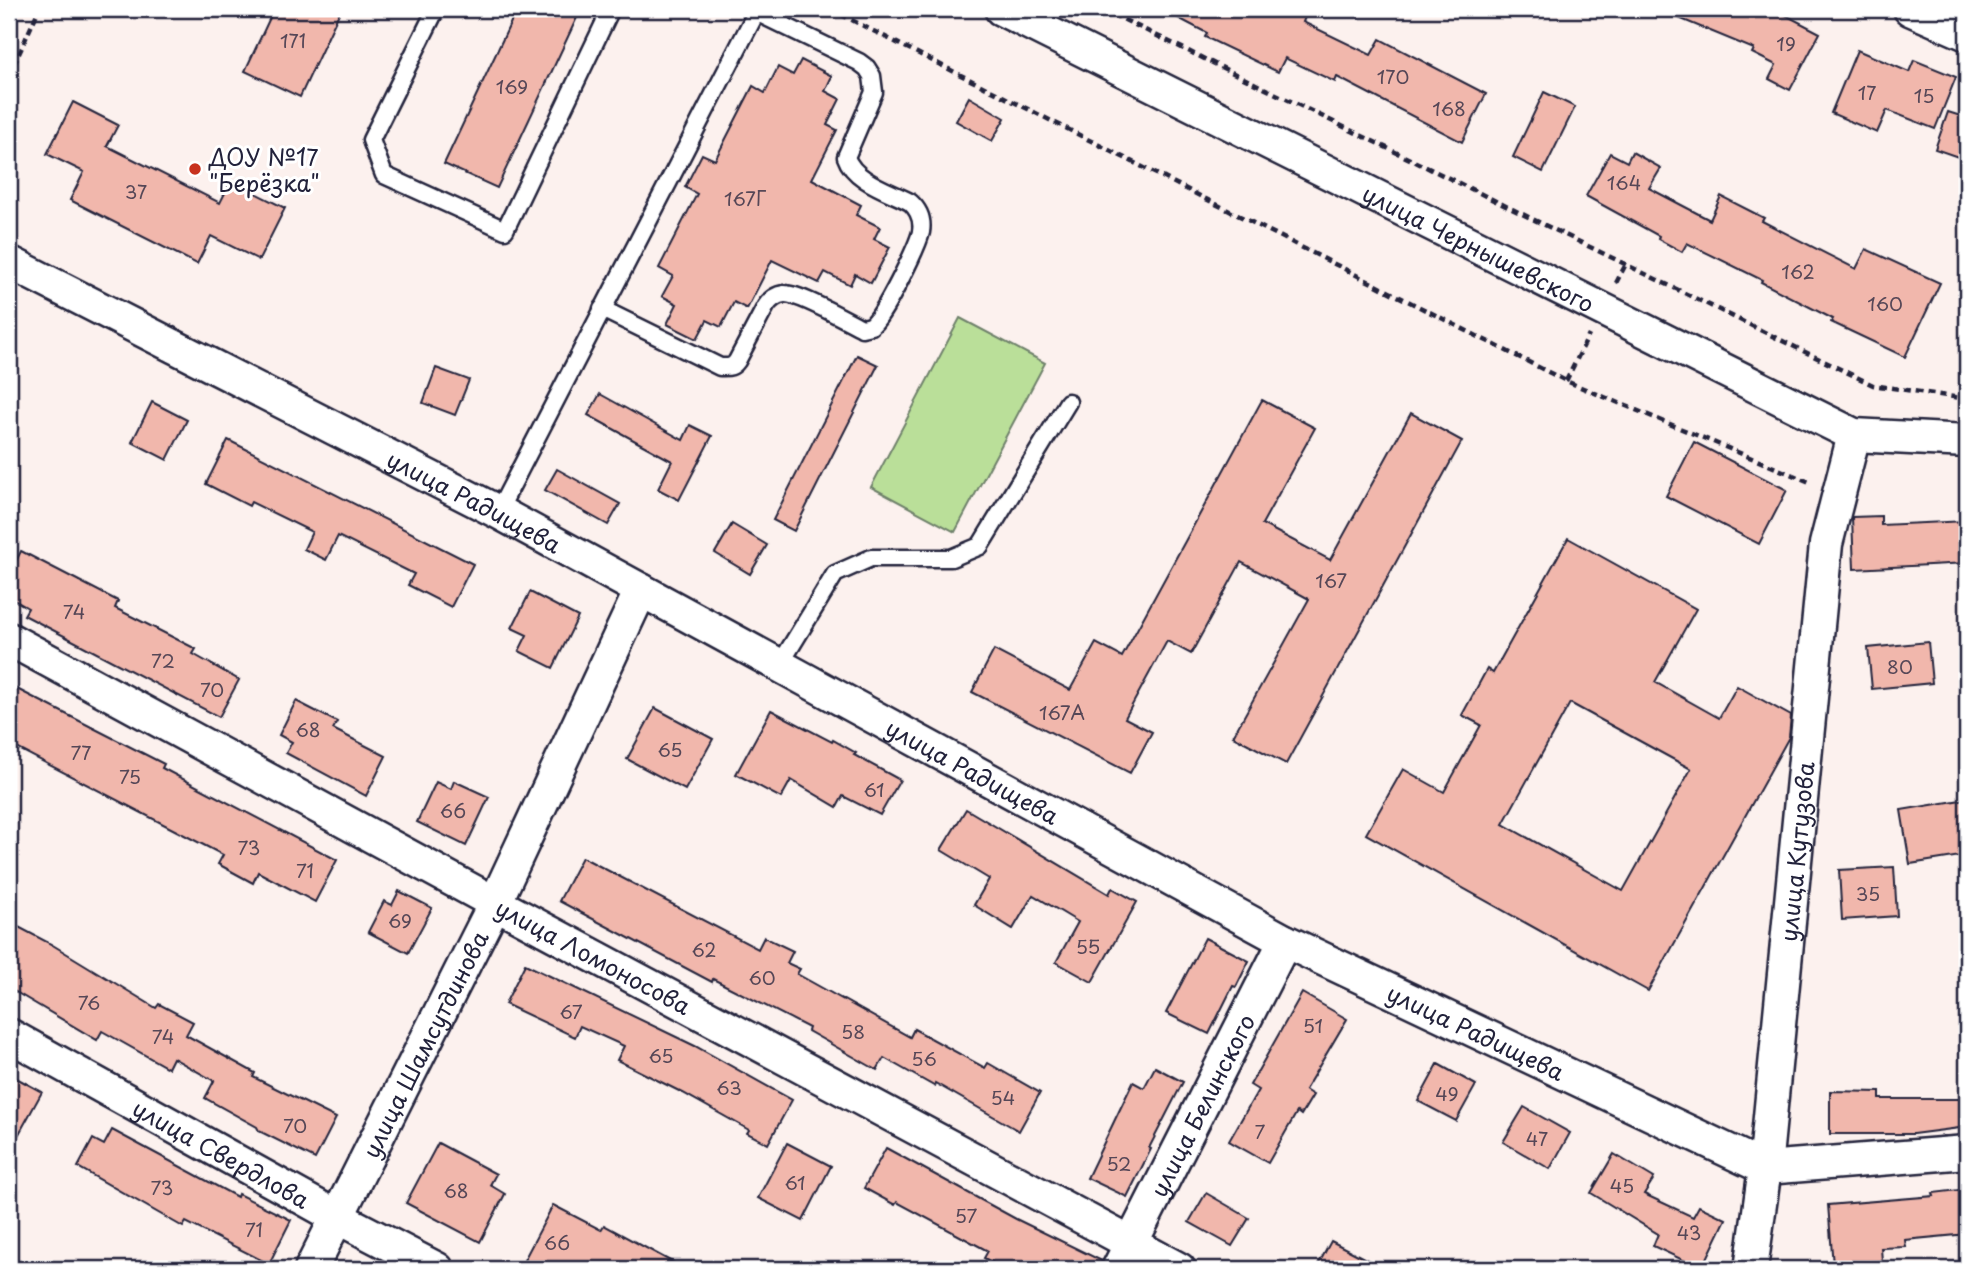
<svg xmlns="http://www.w3.org/2000/svg" width="1976" height="1278" font-family="'Playpen Sans',sans-serif">
	<style>
		.green { fill: #badf99; stroke: #6e806a; stroke-width: 2 }
		.building { fill: #f1b7ac; stroke: #22223b; stroke-width: 2; fill-rule: evenodd }
		.lines { fill: none; stroke-linecap: round; stroke-linejoin: round }
		.lane-casing { stroke: #22223b; stroke-width: 21 }
		.street-casing { stroke: #22223b; stroke-width: 37 }
		.path { stroke: #22223b; stroke-width: 4.5; stroke-dasharray: 7 5; stroke-linecap: butt }
		.lane { stroke: #fff; stroke-width: 16 }
		.street { stroke: #fff; stroke-width: 32 }
		.poi-dot { fill: #c8321e; stroke: #fff; stroke-width: 2.5 }
		.labels { text-anchor: middle; dominant-baseline: central; stroke-width: 6; stroke-linejoin: round; paint-order: stroke }
		.number-label { font-size: 19px; fill: #564757 }
		.poi-label { font-size: 23px; fill: #22223b; stroke: #fff; text-anchor: start }
		.street-label { font-size: 23px; fill: #22223b; stroke: #fff }
	</style>
	<rect width="100%" height="100%" fill="#fcf1ee"/>
	<filter id="ink" filterUnits="userSpaceOnUse"><feTurbulence type="fractalNoise" baseFrequency=".0143" numOctaves="2"/><feDisplacementMap in="SourceGraphic" scale="14" xChannelSelector="R" yChannelSelector="G"/><feConvolveMatrix kernelMatrix="1 2 1 2 8 2 1 2 1" color-interpolation-filters="sRGB"/></filter>
	<g filter="url(#ink)">
		<path class="green" d="M960,318L1045,363L955,532L871,487Z"/>
		<g class="building">
			<path d="M274,9H341L300,97L245,71Z"/>
			<path d="M517,9H581L497,188L444,164Z"/>
			<path d="M1161,9H1289L1305,17L1303,22L1371,55L1380,39L1486,94L1462,142L1337,77L1335,82L1285,58L1278,72L1205,37L1207,33Z"/>
			<path d="M1657,9H1774L1820,33L1790,90L1769,79L1776,65L1752,53L1754,49Z"/>
			<path d="M1857,50L1909,72L1914,60L1956,77L1935,129L1887,110L1877,133L1831,113Z"/>
			<path d="M801,60L832,76L825,91L840,99L827,125L837,130L812,179L861,205L856,215L880,227L874,239L890,247L871,283L855,274L850,285L825,272L819,283L772,260L747,309L734,302L721,327L707,320L697,339L667,324L677,304L662,296L673,276L659,268L697,194L685,187L702,154L715,160L753,86L765,93L778,67L793,75Z"/>
			<path d="M1544,92L1575,107L1543,172L1513,157Z"/>
			<path d="M969,97L1005,118L992,141L956,121Z"/>
			<path d="M73,102L118,125L107,146L220,203L231,181L285,208L259,260L211,236L197,264L70,200L84,172L47,154Z"/>
			<path d="M1948,112L1967,118V160L1935,149Z"/>
			<path d="M1632,152L1661,168L1649,188L1710,220L1721,196L1764,218L1762,221L1856,269L1866,249L1940,283L1905,357L1831,322L1833,319L1761,282L1762,280L1687,243L1682,252L1658,239L1659,236L1586,196L1610,153L1627,162Z"/>
			<path d="M857,355L878,365L794,531L773,520Z"/>
			<path d="M436,368L469,380L455,415L423,403Z"/>
			<path d="M600,394L683,440L690,425L712,436L679,500L658,489L672,461L588,415Z"/>
			<path d="M1262,400L1315,428L1262,524L1330,560L1411,413L1462,441L1286,764L1233,736L1309,599L1241,562L1191,654L1167,641L1125,718L1152,732L1130,773L972,692L994,650L1070,690L1096,643L1122,657Z"/>
			<path d="M152,402L187,420L167,460L132,442Z"/>
			<path d="M228,440L473,564L451,607L408,585L414,574L338,536L326,560L304,549L312,532L251,502L249,506L206,484Z"/>
			<path d="M1694,442L1787,490L1759,544L1666,496Z"/>
			<path d="M557,469L620,504L608,525L545,490Z"/>
			<path d="M1881,516V525L1967,521V563L1854,569L1852,517Z"/>
			<path d="M732,524L767,545L750,574L715,553Z"/>
			<path d="M1568,538L1696,609L1655,682L1719,718L1737,686L1791,716L1789,737L1648,991L1366,834L1403,769L1444,792L1481,725L1462,715L1487,669L1493,673ZM1570,703L1691,769L1623,891L1503,824Z"/>
			<path d="M21,551L118,601L115,608L196,649L193,654L239,680L219,717L24,615L28,608L9,597V575Z"/>
			<path d="M530,592L578,617L553,668L519,651L527,635L512,628Z"/>
			<path d="M1928,642L1932,683L1872,689L1868,648Z"/>
			<path d="M9,685L164,764L162,768L337,860L315,902L258,872L253,883L218,864L223,855L9,744Z"/>
			<path d="M296,701L337,722L333,729L386,756L366,796L286,753L292,742L279,735Z"/>
			<path d="M655,708L713,739L685,790L627,759Z"/>
			<path d="M771,710L832,742L833,740L856,753L854,755L900,780L880,815L843,796L837,807L791,780L781,798L736,774Z"/>
			<path d="M454,781L489,797L466,846L417,822L436,782L451,789Z"/>
			<path d="M1967,799V855L1910,864L1901,810Z"/>
			<path d="M966,809L1109,894L1112,888L1137,902L1092,982L1056,962L1078,922L1033,895L1013,929L974,905L989,879L941,850Z"/>
			<path d="M582,857L758,949L764,937L793,951L787,963L800,969L797,974L910,1037L914,1029L985,1068L988,1063L1040,1093L1019,1131L935,1083L934,1086L884,1058L877,1070L808,1031L809,1028L713,979L712,982L559,901Z"/>
			<path d="M1894,867L1897,916L1842,920L1839,870Z"/>
			<path d="M399,891L432,908L408,953L368,932L384,901L392,905Z"/>
			<path d="M9,922L51,944L156,1008L159,1004L193,1022L186,1035L255,1073L253,1077L336,1118L315,1159L259,1131L257,1127L205,1098L214,1081L173,1058L168,1068L102,1031L97,1040L9,988Z"/>
			<path d="M1205,938L1249,961L1236,987L1233,986L1209,1034L1166,1013Z"/>
			<path d="M525,964L695,1046L792,1100L768,1144L747,1133L749,1130L683,1093L617,1060L624,1046L580,1026L575,1037L505,1004Z"/>
			<path d="M1302,993L1347,1019L1305,1090L1313,1095L1301,1115L1297,1112L1268,1163L1229,1141L1258,1090L1250,1085Z"/>
			<path d="M1438,1064L1476,1085L1456,1121L1418,1101Z"/>
			<path d="M1155,1067L1183,1082L1149,1148L1151,1149L1127,1197L1087,1178L1133,1082L1144,1088Z"/>
			<path d="M9,1074L42,1092L9,1152Z"/>
			<path d="M1830,1091L1880,1092V1099H1967V1127L1913,1134H1830Z"/>
			<path d="M1524,1107L1570,1133L1550,1169L1503,1142Z"/>
			<path d="M112,1130L237,1197L238,1194L291,1220L269,1264L186,1222L183,1227L78,1167L93,1139L104,1145Z"/>
			<path d="M438,1143L496,1174L490,1185L505,1194L480,1242L406,1203Z"/>
			<path d="M787,1143L831,1166L803,1221L758,1198Z"/>
			<path d="M886,1148L1016,1219L1102,1261L1100,1269H1005L984,1258L988,1251L897,1202L895,1205L864,1188Z"/>
			<path d="M1614,1154L1654,1178L1644,1194L1693,1217L1699,1206L1726,1219L1702,1269L1653,1246L1658,1234L1591,1193Z"/>
			<path d="M1967,1189V1234L1905,1240L1906,1247L1881,1248L1882,1261L1833,1265L1828,1205L1934,1196L1933,1193Z"/>
			<path d="M1206,1193L1249,1218L1232,1246L1189,1222Z"/>
			<path d="M553,1205L601,1230L604,1225L685,1269H541L524,1260Z"/>
			<path d="M1331,1241L1385,1269H1316Z"/>
		</g>
		<g class="lines">
			<g class="lane-casing">
				<g id="lane">
					<path d="M436,9L371,140L384,175L505,230L611,9"/>
					<path d="M602,309L720,367C728,367 732,368 737,361L766,306C770,300 775,295 784,294C799,293 846,320 862,328L871,326C883,317 917,248 921,232C923,220 919,210 910,202C889,191 854,181 846,157L874,92L872,76L867,68L859,62L756,12"/>
					<path d="M498,512L758,9"/>
					<path d="M779,666L835,574L871,558H951L980,546L1068,402"/>
				</g>
			</g>
			<g class="street-casing">
				<g id="street">
					<path id="s1" d="M1001,9L1854,435L1967,441"/>
					<path d="M1910,9L1967,34"/>
					<path id="s2" d="M9,262L498,512L1285,941L1765,1168L1967,1152"/>
					<path id="s3" d="M9,639L495,903L1179,1269"/>
					<path id="s4" d="M9,1035L337,1217L437,1269"/>
					<path id="s5" d="M311,1269L495,903L641,590"/>
					<path id="s6" d="M1118,1269L1285,941"/>
					<path id="s7" d="M1751,1269L1765,1168L1826,544L1854,435"/>
				</g>
			</g>
			<g class="path">
				<path d="M830,9L1566,381L1812,483"/>
				<path d="M1102,9L1873,385L1967,399"/>
				<path d="M9,76L39,9"/>
				<path d="M1616,283L1626,264"/>
				<path d="M1566,381L1589,335"/>
			</g>
			<use href="#lane" class="lane"/>
			<use href="#street" class="street"/>
		</g>
	</g>
	<circle class="poi-dot" cx="195" cy="169" r="7"/>
	<g class="labels">
		<g class="number-label">
			<text x="293" y="40">171</text>
			<text x="1786" y="43">19</text>
			<text x="1393" y="76">170</text>
			<text x="512" y="86">169</text>
			<text x="1867" y="92">17</text>
			<text x="1924" y="95">15</text>
			<text x="1449" y="108">168</text>
			<text x="1624" y="182">164</text>
			<text x="136" y="191">37</text>
			<text x="745" y="198">167Г</text>
			<text x="1798" y="271">162</text>
			<text x="1885" y="303">160</text>
			<text x="1331" y="580">167</text>
			<text x="74" y="611">74</text>
			<text x="163" y="660">72</text>
			<text x="1900" y="666">80</text>
			<text x="212" y="689">70</text>
			<text x="1062" y="712">167А</text>
			<text x="308" y="729">68</text>
			<text x="670" y="749">65</text>
			<text x="81" y="752">77</text>
			<text x="130" y="776">75</text>
			<text x="874" y="789">61</text>
			<text x="453" y="810">66</text>
			<text x="249" y="847">73</text>
			<text x="305" y="870">71</text>
			<text x="1868" y="893">35</text>
			<text x="400" y="920">69</text>
			<text x="1088" y="946">55</text>
			<text x="704" y="949">62</text>
			<text x="762" y="977">60</text>
			<text x="89" y="1002">76</text>
			<text x="571" y="1011">67</text>
			<text x="1313" y="1025">51</text>
			<text x="853" y="1031">58</text>
			<text x="163" y="1036">74</text>
			<text x="661" y="1055">65</text>
			<text x="924" y="1058">56</text>
			<text x="729" y="1087">63</text>
			<text x="1447" y="1093">49</text>
			<text x="1003" y="1097">54</text>
			<text x="295" y="1125">70</text>
			<text x="1260" y="1131">7</text>
			<text x="1537" y="1138">47</text>
			<text x="1119" y="1163">52</text>
			<text x="795" y="1182">61</text>
			<text x="1622" y="1185">45</text>
			<text x="162" y="1187">73</text>
			<text x="456" y="1190">68</text>
			<text x="966" y="1215">57</text>
			<text x="254" y="1229">71</text>
			<text x="1689" y="1232">43</text>
			<text x="557" y="1242">66</text>
		</g>
		<g class="poi-label">
			<text x="209" y="156">ДОУ №17<tspan x="209" dy="26">"Берёзка"</tspan></text>
		</g>
		<g class="street-label">
			<text stroke="none"><textPath href="#s1" startOffset="534">улица Чернышевского</textPath></text>
			<text stroke="none"><textPath href="#s2" startOffset="523">улица Радищева</textPath></text>
			<text stroke="none"><textPath href="#s2" startOffset="1090">улица Радищева</textPath></text>
			<text stroke="none"><textPath href="#s7" startOffset="420">улица Кутузова</textPath></text>
			<text stroke="none"><textPath href="#s3" startOffset="665">улица Ломоносова</textPath></text>
			<text stroke="none"><textPath href="#s2" startOffset="1657">улица Радищева</textPath></text>
			<text stroke="none"><textPath href="#s5" startOffset="252">улица Шамсутдинова</textPath></text>
			<text stroke="none"><textPath href="#s6" startOffset="184">улица Белинского</textPath></text>
			<text stroke="none"><textPath href="#s4" startOffset="243">улица Свердлова</textPath></text>
		</g>
	</g>
	<rect width="1976" height="1278" fill="none" stroke="#fff" stroke-width="35"/>
	<rect x="18" y="18" width="1941" height="1243" fill="none" stroke="#22223b" stroke-width="2.5" filter="url(#ink)"/>
</svg>
